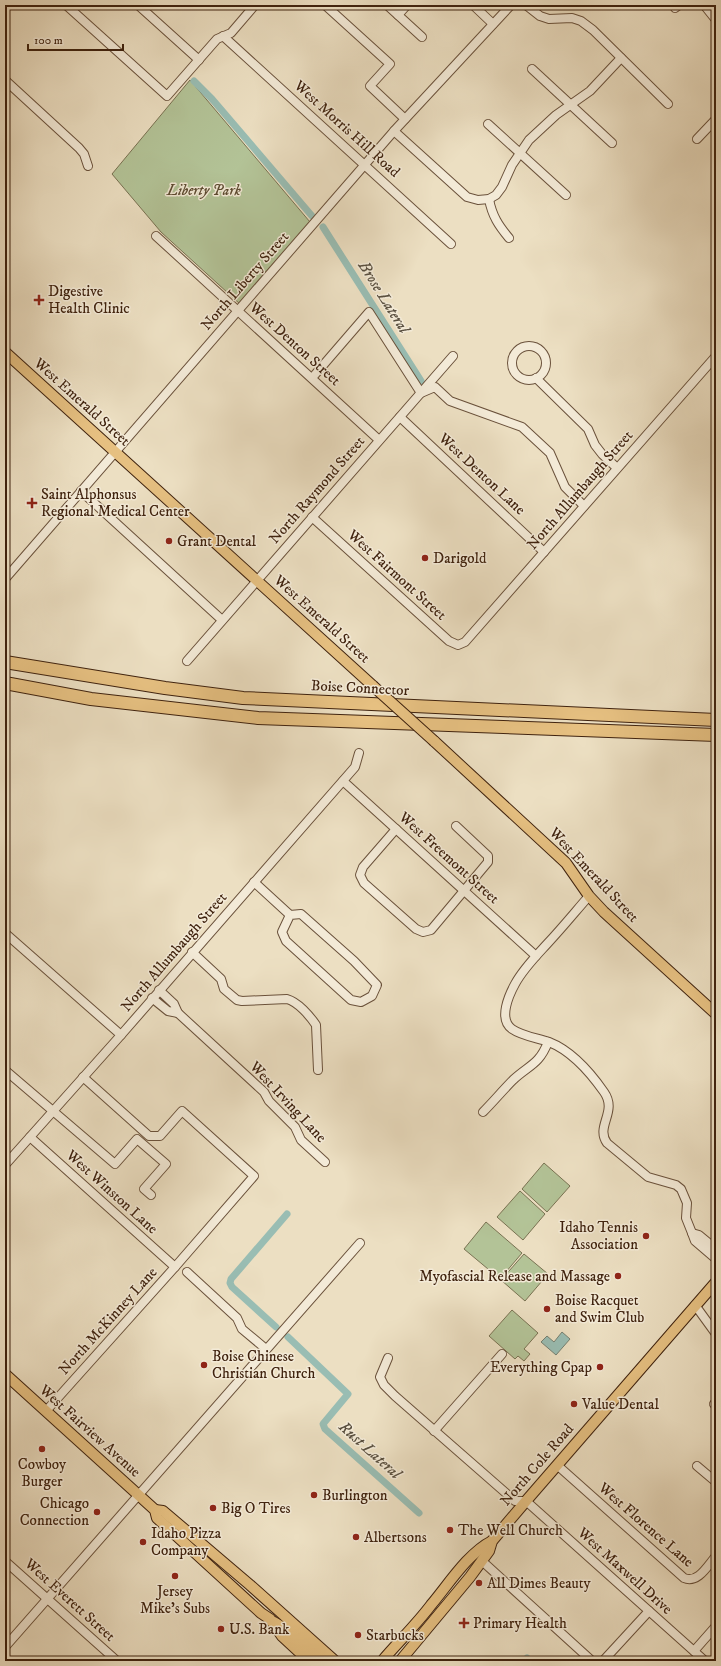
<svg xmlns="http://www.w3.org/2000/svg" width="721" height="1666" font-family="'IM FELL DW Pica',serif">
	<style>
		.green { fill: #b3c397; stroke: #797252 }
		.water { fill: #99bdb3; stroke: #757f71 }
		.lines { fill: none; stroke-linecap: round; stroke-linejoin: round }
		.stream { stroke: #757f71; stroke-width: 2 }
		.canal { stroke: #99bdb3; stroke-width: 7 }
		.minor-casing { stroke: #6a513b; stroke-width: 10 }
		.major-casing { stroke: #3f220e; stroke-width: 12 }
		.highway-casing { stroke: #3f220e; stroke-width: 14 }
		.minor { stroke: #f3ead7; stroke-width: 8 }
		.major { stroke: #e6c081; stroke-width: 10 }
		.highway { stroke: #e6c081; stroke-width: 12 }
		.major-bridge-casing { stroke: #3f220e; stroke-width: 12; stroke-linecap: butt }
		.major-bridge { stroke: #e6c081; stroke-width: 10 }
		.poi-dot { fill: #8f2418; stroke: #f3ead7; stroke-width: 1.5 }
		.labels { text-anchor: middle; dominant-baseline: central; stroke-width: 3; stroke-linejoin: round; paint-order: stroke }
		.street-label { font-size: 15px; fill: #3f220e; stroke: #f3ead7 }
		.park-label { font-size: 15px; font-style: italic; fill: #5c4a30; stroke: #f3ead7 }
		.poi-label { font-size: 15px; fill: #3f220e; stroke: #f3ead7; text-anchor: start }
		.water-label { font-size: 16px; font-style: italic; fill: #5a5040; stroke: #f3ead7 }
	</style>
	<rect width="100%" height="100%" fill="#ecdfc2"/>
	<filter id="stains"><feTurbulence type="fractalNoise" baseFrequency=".005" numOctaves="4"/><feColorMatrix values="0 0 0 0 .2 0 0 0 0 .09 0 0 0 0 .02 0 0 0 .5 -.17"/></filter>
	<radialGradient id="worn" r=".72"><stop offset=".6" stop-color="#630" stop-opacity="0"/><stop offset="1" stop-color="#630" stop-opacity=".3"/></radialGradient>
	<g class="green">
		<path d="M190,80L310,222L240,304L161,232L112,174Z"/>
		<path d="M544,1163L570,1186L547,1212L522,1189Z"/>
		<path d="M520,1191L545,1214L523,1240L497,1217Z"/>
		<path d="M486,1222L522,1253L500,1279L464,1249Z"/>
		<path d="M524,1254L548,1274L525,1301L501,1280Z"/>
		<path d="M512,1310L538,1333L524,1349L530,1354L524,1361L518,1356L515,1359L489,1336Z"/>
	</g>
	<path class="water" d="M562,1332L570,1339L556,1355L541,1342L547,1336L554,1342Z"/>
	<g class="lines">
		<path class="stream" d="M713,1319L716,1323"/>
		<g class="canal">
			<path d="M194,81L212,99L312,216"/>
			<path d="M323,227L421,381"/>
			<path d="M276,1327L232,1287L230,1283L231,1279L287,1214"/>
			<path d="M288,1337L348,1394L323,1424L325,1429L419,1513"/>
			<path d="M527,1658L530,1661"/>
		</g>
		<g class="minor-casing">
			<g id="minor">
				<path d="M66,5L167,96L217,39L231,33L255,5"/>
				<path d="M138,5L199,60"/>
				<path d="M325,5L390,64L370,86L405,119"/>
				<path d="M387,5L422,37"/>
				<path d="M473,5L493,24"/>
				<path d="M526,5L540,16L549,19L572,18L581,21L593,30L668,104"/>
				<path d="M704,5L716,20"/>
				<path d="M675,8L679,5"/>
				<path d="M398,15L407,5"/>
				<path d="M223,36L451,244"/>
				<path d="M532,69L612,143"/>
				<path d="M5,80L79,148L84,154L88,166"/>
				<path d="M488,124L566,195"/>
				<path d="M394,131L467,197L478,200L489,199L496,195L502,187L512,165L529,140L556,115L590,91L621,58"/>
				<path d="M697,139L716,119"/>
				<path d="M489,199C492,216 499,226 509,238"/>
				<path d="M156,236L379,440"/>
				<circle cx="529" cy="363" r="17"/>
				<path d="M312,378L369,312L421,393L435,387L450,401L522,427L550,453L565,487L584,506"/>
				<path d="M536,378L588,429L595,445L602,454L617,468"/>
				<path d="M400,417L544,552"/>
				<path d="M81,491L222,620"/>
				<path d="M312,517L449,641L458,645L465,642L716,356"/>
				<path d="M5,579L394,131L511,5"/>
				<path d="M187,661L453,356"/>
				<path d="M343,781L536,956"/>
				<path d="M396,829L363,867L360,875L364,883L416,929L423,932L431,930L488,862V856L456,826"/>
				<path d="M254,882L290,915"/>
				<path d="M589,896C575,912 562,928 547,944C536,956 523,969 515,984C509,995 498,1019 512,1029C522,1036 537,1038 549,1042C572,1051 590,1072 604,1092C618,1112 595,1126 607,1143L648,1177L676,1185L681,1189L687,1203L686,1218L692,1233"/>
				<path d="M301,914L354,961L377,985L372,996L361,1002L351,1000L286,941L282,932L290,915Z"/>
				<path d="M5,933L121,1035"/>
				<path d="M192,952L221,979L224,989L237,1000L242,1001L287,999C298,1002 310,1016 316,1025L318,1070"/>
				<path d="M152,998L168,1011L178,1013L174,1004L159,990"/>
				<path d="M178,1013L264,1092L269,1101L295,1127L301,1140L325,1162"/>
				<path d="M5,1070L115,1164L137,1139L166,1164L144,1189L151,1195"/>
				<path d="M483,1112C493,1102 503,1090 513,1080C529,1065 539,1065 548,1042"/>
				<path d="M30,1137L175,1267"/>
				<path d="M5,1165L121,1035L355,767L359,753"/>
				<path d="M716,1249L699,1235L692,1233L695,1241L716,1259"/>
				<path d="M187,1272L237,1318L242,1329L266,1349"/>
				<path d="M695,1305L716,1334"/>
				<path d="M388,1358L380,1377L384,1385L395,1396L515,1501H526L705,1661"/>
				<path d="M714,1404L716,1402"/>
				<path d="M46,1411L175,1267L254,1176L182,1111L160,1136H149L83,1077"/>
				<path d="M434,1431L502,1354"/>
				<path d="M557,1465L684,1578C698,1584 708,1565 716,1556"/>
				<path d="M697,1466L716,1482"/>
				<path d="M5,1561L117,1661"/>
				<path d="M482,1561L592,1661"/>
				<path d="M5,1647L360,1243"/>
				<path d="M694,1651L716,1626"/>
				<path d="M603,1661L649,1611"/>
			</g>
		</g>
		<g class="major-casing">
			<g id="major">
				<path d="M5,352L373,686"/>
				<path d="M434,741L566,863L589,896L604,912L716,1014"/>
				<path d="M5,1374L155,1510L157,1518L261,1613L270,1619L282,1636L309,1661"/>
				<path d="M155,1510L163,1511L250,1585L335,1661"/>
				<path d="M274,1622L287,1630L322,1661"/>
				<path d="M382,1661C398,1642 416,1625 431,1605C448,1585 468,1553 492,1541"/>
				<path d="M400,1661L470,1577L489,1551L492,1541L526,1501L716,1282"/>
			</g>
		</g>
		<g class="highway-casing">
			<g id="highway">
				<path d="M5,662L165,688L243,698L716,720"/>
				<path d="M5,683L91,699L258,718L716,735"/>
			</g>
		</g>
		<use href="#minor" class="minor"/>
		<use href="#major" class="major"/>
		<use href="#highway" class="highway"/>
		<g class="major-bridge-casing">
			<path id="major-bridge" d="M373,686L434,741"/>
		</g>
		<use href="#major-bridge" class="major-bridge"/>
	</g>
	<g class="poi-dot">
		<path d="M37 294h4v4h4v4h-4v4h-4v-4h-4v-4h4z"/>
		<path d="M30 497h4v4h4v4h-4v4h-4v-4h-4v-4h4z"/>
		<circle cx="169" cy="541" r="4"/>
		<circle cx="425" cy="558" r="4"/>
		<circle cx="646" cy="1236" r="4"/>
		<circle cx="618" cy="1276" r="4"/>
		<circle cx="547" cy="1309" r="4"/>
		<circle cx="204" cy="1365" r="4"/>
		<circle cx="600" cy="1367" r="4"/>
		<circle cx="574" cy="1404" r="4"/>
		<circle cx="42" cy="1449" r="4"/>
		<circle cx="314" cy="1495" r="4"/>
		<circle cx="213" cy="1508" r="4"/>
		<circle cx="97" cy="1512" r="4"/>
		<circle cx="450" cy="1530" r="4"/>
		<circle cx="356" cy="1537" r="4"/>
		<circle cx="143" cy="1542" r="4"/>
		<circle cx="175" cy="1576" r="4"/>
		<circle cx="479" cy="1583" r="4"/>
		<path d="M462 1617h4v4h4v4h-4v4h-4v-4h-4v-4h4z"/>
		<circle cx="221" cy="1629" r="4"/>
		<circle cx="358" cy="1635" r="4"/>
	</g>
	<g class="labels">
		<g class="street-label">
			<text transform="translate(347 129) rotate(42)">West Morris Hill Road</text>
			<text transform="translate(245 281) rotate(-49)">North Liberty Street</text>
			<text transform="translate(295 344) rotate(42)">West Denton Street</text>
			<text transform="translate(82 402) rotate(42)">West Emerald Street</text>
			<text transform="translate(482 474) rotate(43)">West Denton Lane</text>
			<text transform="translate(317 490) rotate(-49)">North Raymond Street</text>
			<text transform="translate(580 490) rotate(-49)">North Allumbaugh Street</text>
			<text transform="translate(397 575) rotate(42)">West Fairmont Street</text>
			<text transform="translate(322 619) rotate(42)">West Emerald Street</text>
			<text transform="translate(360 688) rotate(3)">Boise Connector</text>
			<text transform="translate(449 858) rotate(42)">West Freemont Street</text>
			<text transform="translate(594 875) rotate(47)">West Emerald Street</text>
			<text transform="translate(174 952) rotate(-49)">North Allumbaugh Street</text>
			<text transform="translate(288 1102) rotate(47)">West Irving Lane</text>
			<text transform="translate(112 1192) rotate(42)">West Winston Lane</text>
			<text transform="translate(108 1321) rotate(-48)">North McKinney Lane</text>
			<text transform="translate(90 1431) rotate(42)">West Fairview Avenue</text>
			<text transform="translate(537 1465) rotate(-49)">North Cole Road</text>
			<text transform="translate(646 1525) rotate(41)">West Florence Lane</text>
			<text transform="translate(625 1571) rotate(42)">West Maxwell Drive</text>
			<text transform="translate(70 1600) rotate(42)">West Everett Street</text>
		</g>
		<g class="park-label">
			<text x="204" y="190">Liberty Park</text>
		</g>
		<g class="poi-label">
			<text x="48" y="291">Digestive<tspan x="48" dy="17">Health Clinic</tspan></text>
			<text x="41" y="494">Saint Alphonsus<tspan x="41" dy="17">Regional Medical Center</tspan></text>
			<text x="177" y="541">Grant Dental</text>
			<text x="433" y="558">Darigold</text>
			<text x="638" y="1227" text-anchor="end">Idaho Tennis<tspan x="638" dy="17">Association</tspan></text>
			<text x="610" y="1276" text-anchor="end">Myofascial Release and Massage</text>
			<text x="555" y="1300">Boise Racquet<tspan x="555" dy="17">and Swim Club</tspan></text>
			<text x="212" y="1356">Boise Chinese<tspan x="212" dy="17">Christian Church</tspan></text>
			<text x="592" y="1367" text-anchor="end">Everything Cpap</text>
			<text x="582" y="1404">Value Dental</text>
			<text x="42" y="1464" text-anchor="middle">Cowboy<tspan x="42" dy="17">Burger</tspan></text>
			<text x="322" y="1495">Burlington</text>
			<text x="89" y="1503" text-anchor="end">Chicago<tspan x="89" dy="17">Connection</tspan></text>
			<text x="221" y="1508">Big O Tires</text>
			<text x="458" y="1530">The Well Church</text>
			<text x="151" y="1533">Idaho Pizza<tspan x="151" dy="17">Company</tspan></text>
			<text x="364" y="1537">Albertsons</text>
			<text x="487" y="1583">All Dimes Beauty</text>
			<text x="175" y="1591" text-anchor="middle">Jersey<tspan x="175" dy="17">Mike's Subs</tspan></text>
			<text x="473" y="1623">Primary Health</text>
			<text x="229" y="1629">U.S. Bank</text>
			<text x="366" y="1635">Starbucks</text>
		</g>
		<g class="water-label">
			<text transform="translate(384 297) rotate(58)">Brose Lateral</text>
			<text transform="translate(370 1450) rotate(42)">Rust Lateral</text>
		</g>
	</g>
	<rect width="721" height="1666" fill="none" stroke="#ecdfc2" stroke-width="20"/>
	<rect x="6" y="6" width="709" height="1654" fill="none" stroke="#3f220e" stroke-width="2"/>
	<rect x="10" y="10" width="701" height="1646" fill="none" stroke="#3f220e"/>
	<path d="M28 44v6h95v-6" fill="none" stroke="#3f220e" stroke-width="2"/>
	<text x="34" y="44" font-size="12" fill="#3f220e" stroke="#f3ead7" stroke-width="3" paint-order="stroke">100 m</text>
	<rect width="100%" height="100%" filter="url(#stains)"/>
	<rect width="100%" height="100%" fill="url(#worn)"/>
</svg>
